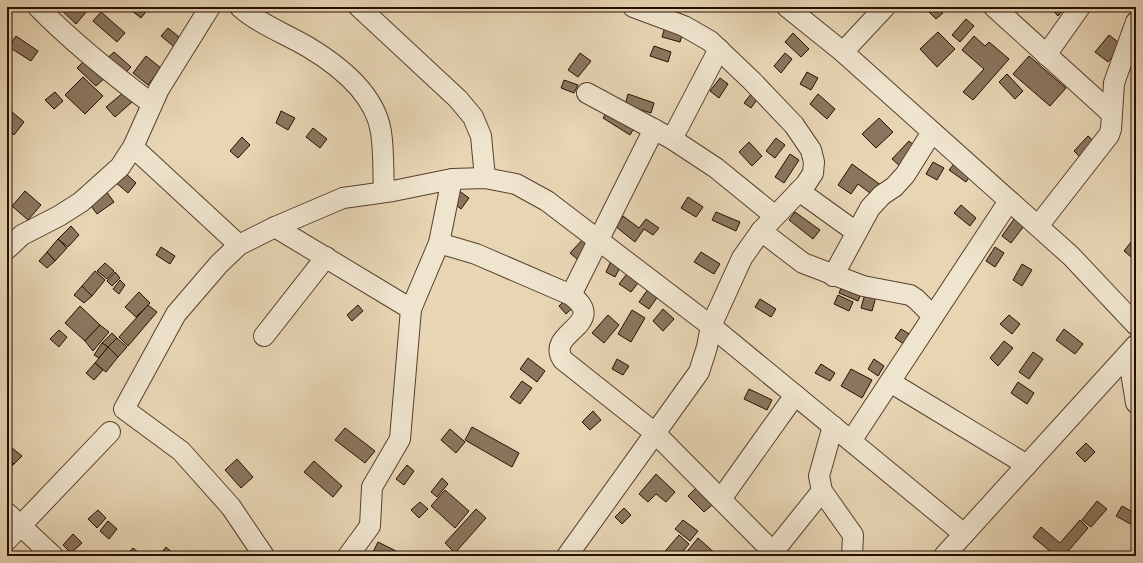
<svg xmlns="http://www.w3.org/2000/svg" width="1143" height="563" font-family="'IM FELL DW Pica',serif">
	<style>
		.building { fill: #8a765e; stroke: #260f00 }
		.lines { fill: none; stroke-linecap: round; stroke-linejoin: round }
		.street-casing { stroke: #56402d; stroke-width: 22 }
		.street { stroke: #efe4ce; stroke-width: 20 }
	</style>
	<rect width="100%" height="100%" fill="#e7d5b4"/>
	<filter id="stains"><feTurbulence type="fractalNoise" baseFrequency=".005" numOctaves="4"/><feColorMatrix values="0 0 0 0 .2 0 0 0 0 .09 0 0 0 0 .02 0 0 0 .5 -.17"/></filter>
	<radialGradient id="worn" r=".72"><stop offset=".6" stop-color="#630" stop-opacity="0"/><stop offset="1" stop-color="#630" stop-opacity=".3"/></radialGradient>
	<g class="building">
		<path d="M58,7H82L87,11L76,24Z"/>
		<path d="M127,7H144L148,9L141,18Z"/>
		<path d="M924,7H936L943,13L936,19Z"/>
		<path d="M1050,7H1066L1058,16Z"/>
		<path d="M101,12L125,33L117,42L93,21Z"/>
		<path d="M966,19L974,26L960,42L952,35Z"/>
		<path d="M665,27L683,32L680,42L662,37Z"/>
		<path d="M168,28L185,42L178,50L161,36Z"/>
		<path d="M938,32L955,49L937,67L920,49Z"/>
		<path d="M793,33L809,49L801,57L785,42Z"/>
		<path d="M1109,35L1122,45L1108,62L1095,52Z"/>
		<path d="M16,36L38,51L31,61L9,47Z"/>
		<path d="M974,36L985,46L989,42L1009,59L973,100L963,92L984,69L962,50Z"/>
		<path d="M654,46L671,52L668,62L650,56Z"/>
		<path d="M95,50L105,60L114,52L131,67L115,84L107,76L96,86L77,68Z"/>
		<path d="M580,53L591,61L578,77L568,70Z"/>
		<path d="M785,53L792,59L781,73L774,66Z"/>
		<path d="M146,56L161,68L148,85L133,73Z"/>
		<path d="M1029,56L1066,88L1050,106L1013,74Z"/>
		<path d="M807,72L818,78L811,90L800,84Z"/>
		<path d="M1007,74L1023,91L1015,99L999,82Z"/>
		<path d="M83,77L103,96L85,114L65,95Z"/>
		<path d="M720,78L728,84L719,98L710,91Z"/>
		<path d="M564,80L578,85L574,93L561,88Z"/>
		<path d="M755,89L761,94L751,108L744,103Z"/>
		<path d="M55,92L63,101L54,109L45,100Z"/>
		<path d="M124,92L132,102L115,117L106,107Z"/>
		<path d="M628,94L654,103L651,113L625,105Z"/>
		<path d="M818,94L835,109L827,119L810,104Z"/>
		<path d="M610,107L637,123L630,135L603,118Z"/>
		<path d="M281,111L295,118L288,130L276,123Z"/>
		<path d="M12,112L24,122L14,135L7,128V117Z"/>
		<path d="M879,118L893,132L876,148L862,134Z"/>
		<path d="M313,128L327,139L320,148L306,137Z"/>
		<path d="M1088,136L1097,144L1083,160L1074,151Z"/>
		<path d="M242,137L250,145L238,158L230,151Z"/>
		<path d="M776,138L785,145L775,158L766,151Z"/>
		<path d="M909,141L917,148L900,166L892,159Z"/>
		<path d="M749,142L762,156L752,166L739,152Z"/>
		<path d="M790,154L799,160L784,183L775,177Z"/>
		<path d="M958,159L974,170L966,182L949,170Z"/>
		<path d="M933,162L944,168L937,180L926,174Z"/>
		<path d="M852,164L882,186L874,196L858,184L851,194L838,185Z"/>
		<path d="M123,171L136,183L128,193L114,181Z"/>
		<path d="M451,185L469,198L461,209L444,195Z"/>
		<path d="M105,190L114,202L97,214L88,202Z"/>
		<path d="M25,191L41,205L28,220L12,206Z"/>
		<path d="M688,197L703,207L696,217L681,208Z"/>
		<path d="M961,205L976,218L970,226L954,213Z"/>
		<path d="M716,212L740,222L736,231L712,220Z"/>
		<path d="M795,212L820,230L813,239L789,220Z"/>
		<path d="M623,216L639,228L646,219L659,228L653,235L644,229L635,242L615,226Z"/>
		<path d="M1014,219L1024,226L1011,243L1002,236Z"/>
		<path d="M71,226L79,235L68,247L58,239Z"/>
		<path d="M585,237L598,248L584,265L570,253Z"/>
		<path d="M58,239L67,248L55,261L47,252Z"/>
		<path d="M1131,242L1136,247V261L1124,251Z"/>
		<path d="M161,247L175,256L170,264L156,255Z"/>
		<path d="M995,247L1004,253L995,267L986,261Z"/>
		<path d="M47,252L55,261L47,268L39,261Z"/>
		<path d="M701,252L720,264L714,274L694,262Z"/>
		<path d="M613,257L623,262L615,277L606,272Z"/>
		<path d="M105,263L114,271L107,279L97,271Z"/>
		<path d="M1022,264L1032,270L1022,286L1013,280Z"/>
		<path d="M630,270L641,279L631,292L619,284Z"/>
		<path d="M95,271L105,280L92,296L82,286Z"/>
		<path d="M848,271L867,279L858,301L839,293Z"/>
		<path d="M115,272L120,278L112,286L107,281Z"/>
		<path d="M120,280L125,285L119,294L113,289Z"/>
		<path d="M869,280L877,293L872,311L861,308Z"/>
		<path d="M653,282L663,289L649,309L639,302Z"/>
		<path d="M82,286L92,296L84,303L74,295Z"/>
		<path d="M139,292L150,303L136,317L125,307Z"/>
		<path d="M572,294L579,302L566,314L559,306Z"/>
		<path d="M838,295L853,302L849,311L834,304Z"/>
		<path d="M760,299L776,309L771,317L755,307Z"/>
		<path d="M148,305L157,312L128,346L119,337Z"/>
		<path d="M358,305L363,311L352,321L347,315Z"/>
		<path d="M80,306L100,325L85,341L65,323Z"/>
		<path d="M663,309L674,319L663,331L653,321Z"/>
		<path d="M632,310L645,318L631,342L618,334Z"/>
		<path d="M608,315L619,325L604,343L592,333Z"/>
		<path d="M1009,315L1020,324L1012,334L1000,324Z"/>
		<path d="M100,325L109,332L93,351L85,341Z"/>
		<path d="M901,329L911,335L905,345L895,338Z"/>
		<path d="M1064,329L1083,344L1075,354L1056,340Z"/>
		<path d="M59,330L67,337L59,347L50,339Z"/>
		<path d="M112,333L117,338L108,347L102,343Z"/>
		<path d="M117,338L127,347L118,357L108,347Z"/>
		<path d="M1004,341L1013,348L998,366L990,358Z"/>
		<path d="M102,343L108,347L99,358L94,355Z"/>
		<path d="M108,347L118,357L106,372L95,363Z"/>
		<path d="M1033,352L1043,359L1029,379L1019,372Z"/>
		<path d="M528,358L545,371L537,382L520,369Z"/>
		<path d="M617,359L629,366L623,375L612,369Z"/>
		<path d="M874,359L884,366L878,376L868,369Z"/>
		<path d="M95,363L103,370L94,380L86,373Z"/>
		<path d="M821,364L835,373L830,381L815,373Z"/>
		<path d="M851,369L872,380L862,398L841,386Z"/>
		<path d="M522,381L532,388L520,404L510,397Z"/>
		<path d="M1018,382L1034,393L1027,404L1011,393Z"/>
		<path d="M749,389L772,400L767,410L744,399Z"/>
		<path d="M593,411L601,420L590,430L582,422Z"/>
		<path d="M472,427L519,453L512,467L465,440Z"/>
		<path d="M345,428L375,451L365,463L335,440Z"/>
		<path d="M450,429L465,442L456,453L441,440Z"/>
		<path d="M1086,443L1095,452L1085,462L1076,453Z"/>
		<path d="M12,448L22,456L14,464L7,457V453Z"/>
		<path d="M7,457L14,464L7,471Z"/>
		<path d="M237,459L253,477L241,488L225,470Z"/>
		<path d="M314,461L342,486L333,497L304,472Z"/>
		<path d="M407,465L414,471L404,485L396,479Z"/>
		<path d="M656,474L675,492L666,502L656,494L648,502L639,494Z"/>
		<path d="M442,478L448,484L437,497L431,492Z"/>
		<path d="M696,488L712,505L704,512L688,496Z"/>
		<path d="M445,490L469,511L455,528L431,506Z"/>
		<path d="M1097,501L1107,509L1091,527L1082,520Z"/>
		<path d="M420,502L428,509L419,518L411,510Z"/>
		<path d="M1122,506L1136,514V522L1134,526L1116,516Z"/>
		<path d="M624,508L631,515L622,524L615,517Z"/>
		<path d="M476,509L486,518L455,553L445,543Z"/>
		<path d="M98,510L106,518L97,528L88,519Z"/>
		<path d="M683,520L698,531L690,541L675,529Z"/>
		<path d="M1080,520L1088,528L1064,556H1056L1033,537L1041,527L1060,543Z"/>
		<path d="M108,521L117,529L109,539L100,531Z"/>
		<path d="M73,534L82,543L71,553L63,545Z"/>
		<path d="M679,535L689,544L679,556H661Z"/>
		<path d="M698,538L717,555L716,556H687L685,554Z"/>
		<path d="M378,542L396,551L393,556H380L373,552Z"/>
		<path d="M166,547L176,556H159Z"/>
		<path d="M133,548L143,556L126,555Z"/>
	</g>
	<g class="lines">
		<g class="street-casing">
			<g id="street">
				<path d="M38,7C73,43 112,74 152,104"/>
				<path d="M240,7C259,24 286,34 308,47C338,65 375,93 381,132C384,151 383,172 384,192"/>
				<path d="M359,7L458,99L473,117L481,136L485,178"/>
				<path d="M787,7L843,52L1071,256L1136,325"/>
				<path d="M994,7L1111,113"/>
				<path d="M843,52L885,7"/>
				<path d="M1046,55L1080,7"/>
				<path d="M587,93L672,139L716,168L775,216"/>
				<path d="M672,139L719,49"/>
				<path d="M133,147L239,245"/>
				<path d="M799,191L856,232"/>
				<path d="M1038,226L1109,135L1111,129L1114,83L1136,22"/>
				<path d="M275,227L411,309"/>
				<path d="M761,231L803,263L863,286L910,295L916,299L933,316"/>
				<path d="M439,243L476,254L571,295C610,325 544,332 563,360L655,433L777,556"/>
				<path d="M7,249L22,235L59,216L81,202L120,167L133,147L159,89L210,7"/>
				<path d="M833,276L870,208L882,195L894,187L905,175L932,132"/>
				<path d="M571,295L654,129"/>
				<path d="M264,336L326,257"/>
				<path d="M1128,354L1136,403"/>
				<path d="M890,382L1027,465"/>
				<path d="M833,426L819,476L822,491L853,535L852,556"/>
				<path d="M851,441L1009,201"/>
				<path d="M721,499L795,395"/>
				<path d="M7,513L53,556"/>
				<path d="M7,540L110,432"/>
				<path d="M773,552L822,491"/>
				<path d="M264,556L231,507L181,451L124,409L176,314L219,264L239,245L275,227L343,198L393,191L452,179L485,178L516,184L547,201L711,326L964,534"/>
				<path d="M348,556L370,526L372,487L400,439L411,309L439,243L452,179"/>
				<path d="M567,556L699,372L707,347L711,326L742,258L761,231L806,184L813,173L814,162L811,150L794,125L752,81L710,41L684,26L633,7"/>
				<path d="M944,556L1136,345"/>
			</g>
		</g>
		<use href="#street" class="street"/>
	</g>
	<rect width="1143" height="563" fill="none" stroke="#e7d5b4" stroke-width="24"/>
	<rect x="8" y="8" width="1127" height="547" fill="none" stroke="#260f00" stroke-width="2"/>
	<rect x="12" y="12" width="1119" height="539" fill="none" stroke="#260f00"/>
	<rect width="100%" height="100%" filter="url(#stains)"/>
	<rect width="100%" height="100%" fill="url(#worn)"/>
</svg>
